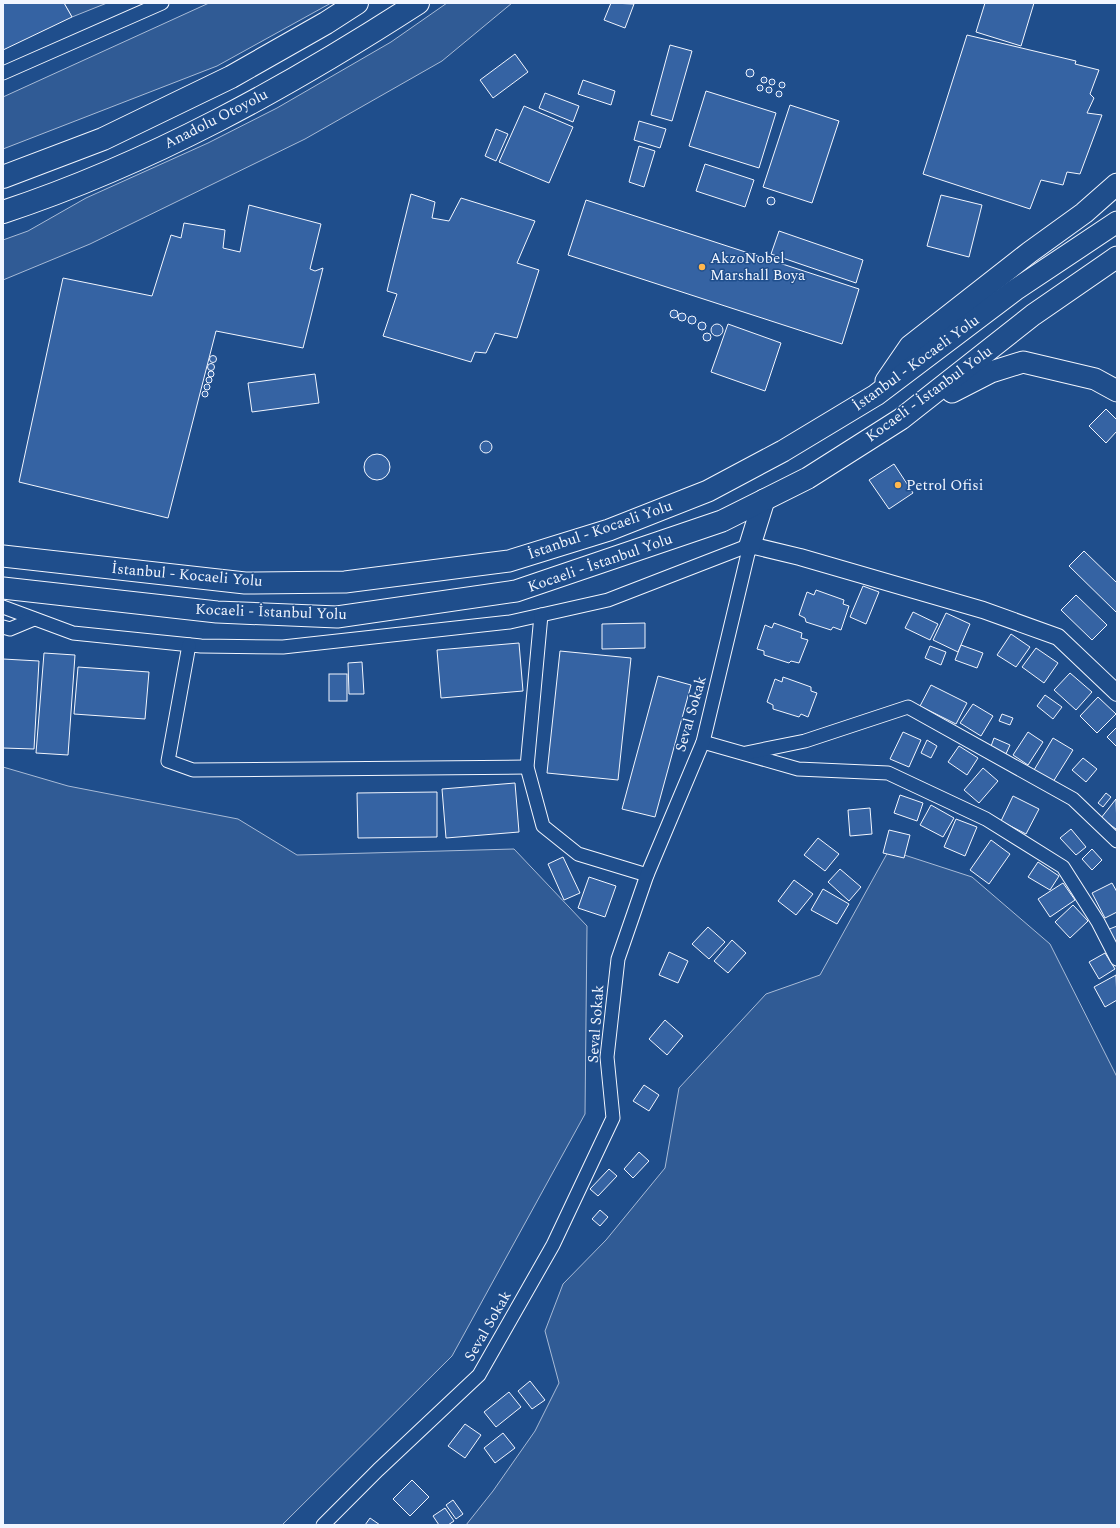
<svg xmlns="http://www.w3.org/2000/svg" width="1120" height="1528" font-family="Spectral,serif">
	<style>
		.built { fill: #305b95; stroke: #a8bbd7 }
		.building { fill: #3563a3; stroke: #f2f6ff }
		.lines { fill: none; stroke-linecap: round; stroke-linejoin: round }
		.minor-casing { stroke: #f2f6ff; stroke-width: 15 }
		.tertiary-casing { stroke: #f2f6ff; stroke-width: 18 }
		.trunk-casing { stroke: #f2f6ff; stroke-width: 23 }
		.motorway-casing { stroke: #f2f6ff; stroke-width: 24 }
		.minor { stroke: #1f4e8c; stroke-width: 13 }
		.tertiary { stroke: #1f4e8c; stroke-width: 16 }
		.trunk { stroke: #1f4e8c; stroke-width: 21 }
		.motorway { stroke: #1f4e8c; stroke-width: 22 }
		.poi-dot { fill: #ffb74d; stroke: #1f4e8c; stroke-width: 1.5 }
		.labels { text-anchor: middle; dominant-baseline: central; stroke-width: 3; stroke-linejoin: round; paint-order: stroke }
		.street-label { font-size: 15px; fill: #f2f6ff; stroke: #1f4e8c }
		.poi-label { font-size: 15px; fill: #f2f6ff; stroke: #1f4e8c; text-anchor: start }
	</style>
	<rect width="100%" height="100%" fill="#1f4e8c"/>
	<g class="built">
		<path d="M64,3H107L72,17Z"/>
		<path d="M209,3H331L217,66L3,149V97Z"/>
		<path d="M447,3H512L442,61L305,139L90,244L3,280V240L28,231L86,198L208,143L277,108L391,42Z"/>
		<path d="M3,767L68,786L238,819L297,855L514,849L587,926L585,1114L452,1356L282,1525H3Z"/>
		<path d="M889,850L972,877L1050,944L1117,1077V1525H466L493,1491L535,1431L559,1383L545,1331L563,1284L606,1240L665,1168L679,1088L766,994L820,975Z"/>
	</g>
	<g class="building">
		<path d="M3,3H64L72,17L3,50Z"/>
		<path d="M611,3L634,4L625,28L604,20Z"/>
		<path d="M985,3H1034L1021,46L976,32Z"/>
		<path d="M967,35L1076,61L1075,64L1099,70L1090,94L1094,98L1087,113L1102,115L1080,174L1067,172L1063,185L1041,180L1030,209L923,174Z"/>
		<path d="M670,45L692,51L672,121L651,115Z"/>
		<path d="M515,54L528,72L493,98L480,80Z"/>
		<circle cx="750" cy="73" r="4"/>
		<circle cx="764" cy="80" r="3"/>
		<circle cx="772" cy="82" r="3"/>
		<path d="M583,80L615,91L611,105L578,94Z"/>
		<circle cx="782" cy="85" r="3"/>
		<circle cx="760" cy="88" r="3"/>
		<circle cx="769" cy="90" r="3"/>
		<path d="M706,91L776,113L759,168L689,146Z"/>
		<circle cx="779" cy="94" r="3"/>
		<path d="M545,93L579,106L573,122L539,108Z"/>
		<path d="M790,105L839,121L812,203L763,187Z"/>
		<path d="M524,106L573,127L549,183L499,162Z"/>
		<path d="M639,121L666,129L660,148L634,140Z"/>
		<path d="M496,129L508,134L496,161L485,156Z"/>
		<path d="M639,146L655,151L644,187L629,182Z"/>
		<path d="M705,164L754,180L745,207L696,191Z"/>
		<path d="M411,194L435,202L432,218L449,221L461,198L535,221L517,263L539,270L517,338L495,333L486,353L475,352L471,362L383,336L397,294L387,291Z"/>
		<path d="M941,195L982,205L969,257L927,246Z"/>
		<circle cx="771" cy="201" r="4"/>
		<path d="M586,200L859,289L842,344L568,255Z"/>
		<path d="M249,205L321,224L310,269L315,271L323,268L303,348L216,331L168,518L19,482L63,278L152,296L171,235L181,238L184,223L225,230L223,248L240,252Z"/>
		<path d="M779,231L863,260L856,283L771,254Z"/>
		<circle cx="674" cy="314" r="4"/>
		<circle cx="682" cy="317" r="4"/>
		<circle cx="692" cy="320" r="4"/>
		<circle cx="702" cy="326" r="4"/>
		<path d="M728,324L781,343L765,391L711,372Z"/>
		<circle cx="717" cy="330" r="6"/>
		<circle cx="707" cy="337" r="4"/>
		<circle cx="213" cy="359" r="3.5"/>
		<circle cx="211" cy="367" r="3.5"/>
		<circle cx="211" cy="374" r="3"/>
		<path d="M315,374L319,403L252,412L248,383Z"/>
		<circle cx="209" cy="380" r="3"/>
		<circle cx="207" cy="387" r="3"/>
		<circle cx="205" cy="394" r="3"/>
		<path d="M1106,409L1117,420V431L1106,443L1089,426Z"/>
		<circle cx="486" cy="447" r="6"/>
		<circle cx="377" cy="467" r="13"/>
		<path d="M894,464L913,493L889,509L869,480Z"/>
		<path d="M1084,551L1117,583V613L1069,566Z"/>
		<path d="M863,586L879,592L866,624L850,617Z"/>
		<path d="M816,590L844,600L843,604L849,606L841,630L833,627L831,630L806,622L805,618L799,615L807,592L814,595Z"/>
		<path d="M1076,595L1107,625L1092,640L1061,610Z"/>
		<path d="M913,612L938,624L930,640L905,628Z"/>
		<path d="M946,613L970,624L958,652L933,640Z"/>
		<path d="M645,623V648L602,649V624Z"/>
		<path d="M774,623L802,633L801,638L808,640L799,663L791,661L789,663L764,655V651L757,649L765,625L772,628Z"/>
		<path d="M1011,634L1030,647L1016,667L997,655Z"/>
		<path d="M519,643L523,691L441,698L437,650Z"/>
		<path d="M961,645L983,653L977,668L955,660Z"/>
		<path d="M930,646L946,652L941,665L925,658Z"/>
		<path d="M1036,648L1058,663L1044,683L1022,667Z"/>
		<path d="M560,651L631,658L618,780L547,773Z"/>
		<path d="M44,653L75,655L68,755L36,753Z"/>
		<path d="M3,659L39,661L34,749L3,748Z"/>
		<path d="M362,662L364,694H349L348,663Z"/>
		<path d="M78,667L149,672L145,719L74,714Z"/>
		<path d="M1070,673L1092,692L1076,710L1054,690Z"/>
		<rect x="329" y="674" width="18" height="27"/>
		<path d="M658,676L691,685L655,817L622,809Z"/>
		<path d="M783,677L811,687V691L817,693L808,717L801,714L799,717L773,709V705L767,702L775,679L782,682Z"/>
		<path d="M931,685L967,703L956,724L920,706Z"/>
		<path d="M1045,695L1062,707L1053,719L1037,706Z"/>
		<path d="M1098,697L1116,714L1097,733L1080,716Z"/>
		<path d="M973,704L993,716L981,736L960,723Z"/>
		<path d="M1002,714L1013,718L1010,725L999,721Z"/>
		<path d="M1117,727V747L1107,737Z"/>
		<path d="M903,732L921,740L909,767L890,759Z"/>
		<path d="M1028,732L1043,742L1028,765L1013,755Z"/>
		<path d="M994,738L1010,745L1005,756L990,749Z"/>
		<path d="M1053,738L1073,750L1053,782L1034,770Z"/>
		<path d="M927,740L937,746L931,758L921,753Z"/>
		<path d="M959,746L978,758L967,775L948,762Z"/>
		<path d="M1083,758L1097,769L1086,782L1072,770Z"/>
		<path d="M983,768L998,781L979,803L964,790Z"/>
		<path d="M515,783L519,832L446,838L442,789Z"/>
		<path d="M437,792V837L358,838L357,793Z"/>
		<path d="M1106,793L1111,797L1103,807L1098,803Z"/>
		<path d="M900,795L923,803L917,821L894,813Z"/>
		<path d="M1013,796L1039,809L1026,834L1001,821Z"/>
		<path d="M1116,799L1117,828L1116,829L1101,818Z"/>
		<path d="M931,805L954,818L943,837L920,825Z"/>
		<path d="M870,808L872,834L850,836L848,810Z"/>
		<path d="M956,819L977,827L965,856L944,847Z"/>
		<path d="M1071,829L1086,847L1076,855L1060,838Z"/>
		<path d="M889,830L910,835L904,858L883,853Z"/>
		<path d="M818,838L839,854L825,871L804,855Z"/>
		<path d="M991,840L1010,854L989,884L970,870Z"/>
		<path d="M1092,849L1102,860L1092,870L1082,859Z"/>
		<path d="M563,857L580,893L564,900L548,864Z"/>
		<path d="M1038,862L1059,876L1050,890L1028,877Z"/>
		<path d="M840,869L861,887L849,901L828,882Z"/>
		<path d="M589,877L616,886L605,917L578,908Z"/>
		<path d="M794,880L813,894L796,915L778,901Z"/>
		<path d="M1063,883L1075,900L1050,917L1038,899Z"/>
		<path d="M1112,883L1117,892V912L1105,918L1092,893Z"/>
		<path d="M823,889L849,904L837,924L811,910Z"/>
		<path d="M1073,905L1088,921L1070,938L1055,922Z"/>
		<path d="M1117,926V948L1107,930Z"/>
		<path d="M708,927L725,942L709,959L692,944Z"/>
		<path d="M732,940L746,953L728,973L714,961Z"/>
		<path d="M669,952L688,961L678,983L659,975Z"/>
		<path d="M1105,953L1115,969L1099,979L1089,962Z"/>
		<path d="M1116,975L1117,1000L1105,1007L1094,987Z"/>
		<path d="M665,1020L683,1036L667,1055L649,1039Z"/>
		<path d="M644,1085L659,1095L649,1111L633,1101Z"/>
		<path d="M639,1152L649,1161L633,1178L624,1169Z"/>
		<path d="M609,1169L617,1176L598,1196L590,1189Z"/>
		<path d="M600,1210L608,1217L600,1226L592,1219Z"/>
		<path d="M530,1381L545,1400L532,1409L518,1391Z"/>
		<path d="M509,1392L521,1407L496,1427L484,1412Z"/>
		<path d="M465,1424L481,1435L465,1458L448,1446Z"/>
		<path d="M503,1433L515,1448L495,1463L484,1448Z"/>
		<path d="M412,1480L429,1497L410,1516L393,1499Z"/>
		<path d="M453,1500L463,1514L456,1519L446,1505Z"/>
		<path d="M445,1508L454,1521L448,1525H439L433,1516Z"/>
		<path d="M370,1518L380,1525H365Z"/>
	</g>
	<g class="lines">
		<g class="minor-casing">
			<g id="minor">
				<path d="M3,73L162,3"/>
				<path d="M3,607L73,633L201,646L283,647L510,622L608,600L750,545"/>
				<path d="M541,615L527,767L543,826L578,854L647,875"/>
				<path d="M3,627L10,629L34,619"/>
				<path d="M189,645L168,761L193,770L527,767"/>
				<path d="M703,742L798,769L888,773L986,819L1063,867L1098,922L1117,959"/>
				<path d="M746,753L805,741L908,707L1073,799L1117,841"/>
				<path d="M323,1525L378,1470L479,1375L553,1245L613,1118L607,1057L618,959L647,875L703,742L750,545"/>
			</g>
		</g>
		<g class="tertiary-casing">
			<path id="tertiary" d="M750,545L800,557L983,610L1058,637L1117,693"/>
		</g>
		<g class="trunk-casing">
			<g id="trunk">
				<path d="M886,381L910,346L1030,252L1084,213L1117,184"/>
				<path d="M952,392L991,372L1023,362L1095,379L1117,391"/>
				<path d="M750,545L764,500"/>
				<path d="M3,556L245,583L345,582L509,561L609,530L708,491L783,451L876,395L1015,290L1117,222"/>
				<path d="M3,588L217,612L337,617L516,591L722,521L808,478L901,419L1033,315L1117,257"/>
			</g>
		</g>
		<g class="motorway-casing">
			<g id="motorway">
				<path d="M3,177L103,139L231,77L326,23L357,3"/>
				<path d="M3,212C151,163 288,87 418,3"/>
			</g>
		</g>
		<use href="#minor" class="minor"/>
		<use href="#tertiary" class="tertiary"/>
		<use href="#trunk" class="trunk"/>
		<use href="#motorway" class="motorway"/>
	</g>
	<g class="poi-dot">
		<circle cx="702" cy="267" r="4"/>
		<circle cx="898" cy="485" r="4"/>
	</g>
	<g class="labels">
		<g class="street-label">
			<text transform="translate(216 119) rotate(-27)">Anadolu Otoyolu</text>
			<text transform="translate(916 363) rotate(-36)">İstanbul - Kocaeli Yolu</text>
			<text transform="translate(929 394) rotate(-36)">Kocaeli - İstanbul Yolu</text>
			<text transform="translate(600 530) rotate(-19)">İstanbul - Kocaeli Yolu</text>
			<text transform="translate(600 563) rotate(-19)">Kocaeli - İstanbul Yolu</text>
			<text transform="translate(187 575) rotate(5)">İstanbul - Kocaeli Yolu</text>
			<text transform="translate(271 612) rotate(2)">Kocaeli - İstanbul Yolu</text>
			<text transform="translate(691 714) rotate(-74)">Seval Sokak</text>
			<text transform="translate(596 1024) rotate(-86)">Seval Sokak</text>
			<text transform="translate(488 1326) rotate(-60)">Seval Sokak</text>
		</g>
		<g class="poi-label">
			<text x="710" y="258">AkzoNobel<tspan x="710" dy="17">Marshall Boya</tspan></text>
			<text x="906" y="485">Petrol Ofisi</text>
		</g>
	</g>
	<rect width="1120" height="1528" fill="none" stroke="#f2f6ff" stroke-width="8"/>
</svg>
